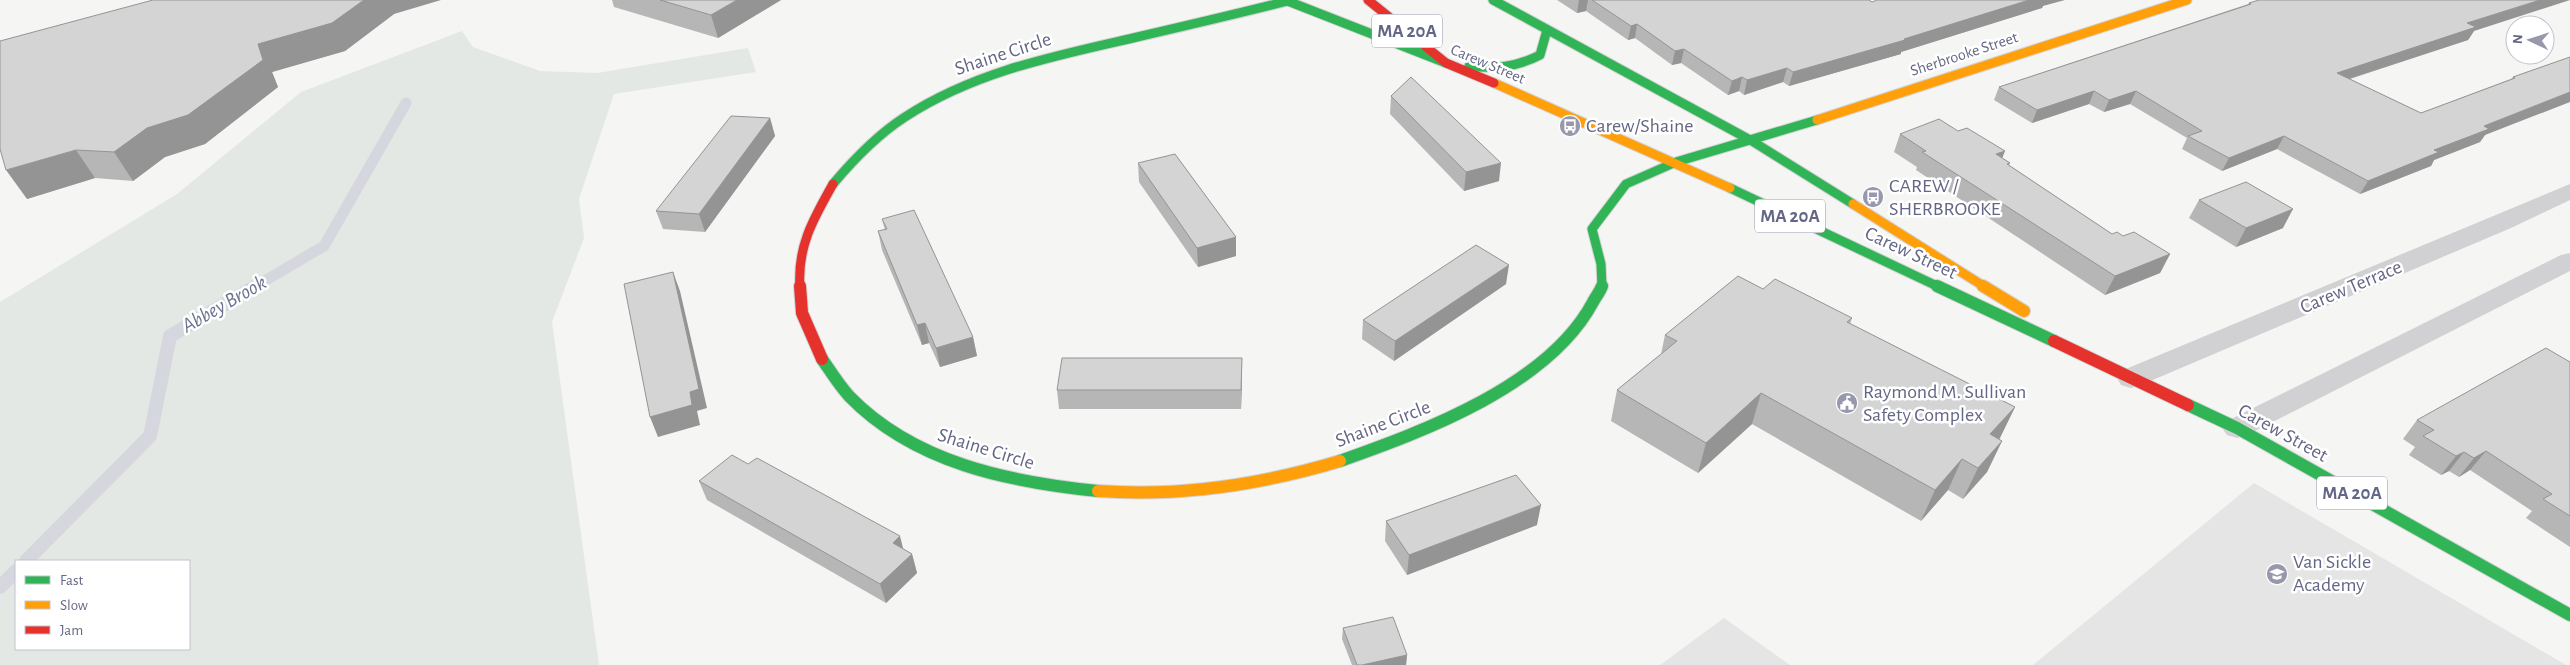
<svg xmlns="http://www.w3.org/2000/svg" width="2570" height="665" font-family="'Alegreya Sans',sans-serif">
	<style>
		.built { fill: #e5e5e6 }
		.green { fill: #e3e8e4; fill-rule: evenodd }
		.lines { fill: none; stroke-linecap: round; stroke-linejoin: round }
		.stream-far1 { stroke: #d6d7de; stroke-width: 11 }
		.stream { stroke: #d6d7de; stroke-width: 14 }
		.fast-far1-casing { stroke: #d3d3d5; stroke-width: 11 }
		.fast-casing { stroke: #d3d3d5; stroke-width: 14 }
		.slow-far1-casing { stroke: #d3d3d5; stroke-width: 11 }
		.slow-casing { stroke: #d3d3d5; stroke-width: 14 }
		.jam-far1-casing { stroke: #d3d3d5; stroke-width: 11 }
		.jam-casing { stroke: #d3d3d5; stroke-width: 14 }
		.street { fill: #d1d1d3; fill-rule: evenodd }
		.fast-far1 { stroke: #30b455; stroke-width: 9 }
		.fast { stroke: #30b455; stroke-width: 12 }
		.slow-far1 { stroke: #ff9f0a; stroke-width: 9 }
		.slow { stroke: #ff9f0a; stroke-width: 12 }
		.jam-far1 { stroke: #e5322d; stroke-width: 9 }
		.jam { stroke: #e5322d; stroke-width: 12 }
		.wall { fill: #b6b6b7 }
		.shaded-wall { fill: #949495 }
		.building { fill: #d4d4d5; stroke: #949495 }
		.labels { text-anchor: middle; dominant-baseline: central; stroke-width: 5; stroke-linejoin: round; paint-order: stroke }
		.far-street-label { font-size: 16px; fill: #646685; stroke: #fff }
		.shield { fill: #fff; stroke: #9294aa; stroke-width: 1 }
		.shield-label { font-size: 19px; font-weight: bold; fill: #646685 }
		.street-label { font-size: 20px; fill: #646685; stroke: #fff }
		.poi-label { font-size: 20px; fill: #646685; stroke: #fff; text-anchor: start }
		.water-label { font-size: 21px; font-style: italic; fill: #6a728f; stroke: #fff }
	</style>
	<rect width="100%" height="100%" fill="#f5f5f4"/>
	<g class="built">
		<path d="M2254,483L2566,665H2033Z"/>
		<path d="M1724,618L1790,665H1660Z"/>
	</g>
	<path class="green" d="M462,31L473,47L540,71L597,73L748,48L756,72L614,94L579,199L584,238L552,322L599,665H0V302L177,194L301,92ZM16,561H189V649H16Z"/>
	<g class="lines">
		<path class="stream-far1" d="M254,287L324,246L406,103"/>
		<g class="stream">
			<path d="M26,561L150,436L170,336L256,286"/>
			<path d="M0,587L16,571"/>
		</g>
		<g class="fast-far1-casing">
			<g id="fast-far1">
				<path d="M1285,0L1446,63"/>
				<path d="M1493,0L1752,141L1853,204"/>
				<path d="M1469,66C1495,69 1517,67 1540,55L1547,30"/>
				<path d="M833,184C854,159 877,135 905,117C974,72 1054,56 1133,38C1185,26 1236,14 1288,1"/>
				<path d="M1730,188L1939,287"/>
				<path d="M1602,287L1601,264L1592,229L1626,184L1676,162L1817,120"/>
			</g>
		</g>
		<g class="fast-casing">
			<g id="fast">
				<path d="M1937,286L2054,341"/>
				<path d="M822,359C831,372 839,385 849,396C914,463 1009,482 1098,491"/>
				<path d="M2188,405L2237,428L2570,615"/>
				<path d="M1340,461C1425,431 1549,385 1593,302C1596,296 1600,292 1602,286"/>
			</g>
		</g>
		<g class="slow-far1-casing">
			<g id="slow-far1">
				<path d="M1494,83L1730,188"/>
				<path d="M1817,120L2187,0"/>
				<path d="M1853,204L1985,287"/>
			</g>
		</g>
		<g class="slow-casing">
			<g id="slow">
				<path d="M1983,286L2024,311"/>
				<path d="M1098,491C1181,497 1260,485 1340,461"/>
			</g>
		</g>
		<g class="jam-far1-casing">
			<g id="jam-far1">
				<path d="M1368,0L1446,63L1494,83"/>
				<path d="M800,287C797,246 814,218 833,184"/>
			</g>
		</g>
		<g class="jam-casing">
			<g id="jam">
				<path d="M800,286L802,313L822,359"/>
				<path d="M2054,341L2188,405"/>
			</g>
		</g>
		<g class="street">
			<path d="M2570,184V200L2511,228L2141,385L2131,388L2121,385L2117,378L2121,371Z"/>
			<path d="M2570,253V271L2247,435L2237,438L2227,435L2222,428L2227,421L2561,255Z"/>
		</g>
		<use href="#fast-far1" class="fast-far1"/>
		<use href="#fast" class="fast"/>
		<use href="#slow-far1" class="slow-far1"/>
		<use href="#slow" class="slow"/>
		<use href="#jam-far1" class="jam-far1"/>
		<use href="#jam" class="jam"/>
	</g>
	<g class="wall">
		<path d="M153,0L394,14L345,51L272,72L278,87L205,144L165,157L133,181L95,178L27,199Z"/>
		<path d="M612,0H781L718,38L614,7Z"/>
		<path d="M1557,0H1869L1872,2L2043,6L2042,8L1901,52V54L1789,86L1783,82L1744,95L1739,91L1728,95L1681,63L1672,65L1635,38L1628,40L1586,11L1577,13Z"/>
		<path d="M2249,3L2474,31L2468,40L2350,79L2421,113L2511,79L2513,77L2570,57L2485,135L2480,142L2434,160L2431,166L2360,194L2277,149L2222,171L2182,149L2187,138L2130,104L2104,112L2089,104L2032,123L1994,100L1999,87L2248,4Z"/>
		<path d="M1391,96L1499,181L1464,191L1390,114Z"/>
		<path d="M770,118L775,136L705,232L663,229L656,211Z"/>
		<path d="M1900,134L2002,158L2010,163L2009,165L2112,234L2123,236L2170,254L2160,273L2105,295L1916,170L1917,167L1894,152Z"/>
		<path d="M1138,163L1236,256L1198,267L1139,182Z"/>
		<path d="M2199,200L2283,228L2236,247L2189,218Z"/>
		<path d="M882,219L973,337L977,356L940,367L929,343L922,345L882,250L878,231L885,230Z"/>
		<path d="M1506,284L1394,361L1362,339L1363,320Z"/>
		<path d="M1763,289L1852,318L1850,324L2015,407L1999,439L2002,441L1987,472L1963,499L1948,490L1921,521L1752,424L1698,473L1611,421L1617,390L1661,354L1665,335Z"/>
		<path d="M2570,362V547L2526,518L2532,511L2470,470L2459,477L2449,471L2441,475L2409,455L2415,447L2403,439L2417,420Z"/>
		<path d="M1242,377L1241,409H1059L1057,390Z"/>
		<path d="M699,481L904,549L912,554L917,573L886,603L707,500Z"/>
		<path d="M1386,521L1537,525L1407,575L1385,541Z"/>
		<path d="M1343,628L1407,655L1406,665H1352L1342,639Z"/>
	</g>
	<g class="shaded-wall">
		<path d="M364,0H441L394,14L345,51L272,72L278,87L205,144L165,157L133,181L114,152L258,44Z"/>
		<path d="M737,0H781L718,38L711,15Z"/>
		<path d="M1579,0H1588L1586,11L1577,13Z"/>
		<path d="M2029,0H2065L2043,6L2042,8L1901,52V54L1789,86L1793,72L1904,39Z"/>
		<path d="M2540,0H2570L2474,31L2468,40L2330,85L2337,73L2467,23Z"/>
		<path d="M1637,24L1635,38L1628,40L1631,26Z"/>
		<path d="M1684,49L1681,63L1672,65L1675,51Z"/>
		<path d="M1787,68L1783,82L1744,95L1747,80Z"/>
		<path d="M1742,77L1739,91L1728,95L1732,81Z"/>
		<path d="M2094,91L2089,104L2032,123L2037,110Z"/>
		<path d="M2136,91L2130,104L2104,112L2109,100Z"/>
		<path d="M2570,92V102L2485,135L2480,142L2434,160L2431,166L2360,194L2368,181L2484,126Z"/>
		<path d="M770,118L775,136L705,232L699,214Z"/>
		<path d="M2284,136L2277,149L2222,171L2229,158Z"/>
		<path d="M76,150L95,178L27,199L6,170Z"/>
		<path d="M2005,151L1998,169L1996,154Z"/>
		<path d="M1501,163L1499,181L1464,191L1466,172Z"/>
		<path d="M2293,209L2283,228L2236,247L2246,228Z"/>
		<path d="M1236,237V256L1198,267L1197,248Z"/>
		<path d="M2170,254L2160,273L2105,295L2115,276Z"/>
		<path d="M1509,265L1506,284L1394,361L1395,341Z"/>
		<path d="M673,272L680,291L707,408L697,411L700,425L658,437L650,417Z"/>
		<path d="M925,323L929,343L922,345L917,325Z"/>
		<path d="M973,337L977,356L940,367L936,348Z"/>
		<path d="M1242,358V377L1241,409V390Z"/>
		<path d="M1761,393L1752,424L1698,473L1706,443Z"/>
		<path d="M2015,407L2000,438L1975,465L1990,434Z"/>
		<path d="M2002,441L1987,472L1963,499L1978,468Z"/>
		<path d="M2486,451L2470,470L2459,477L2474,458Z"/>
		<path d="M2464,452L2449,471L2441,475L2456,456Z"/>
		<path d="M1962,459L1948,490L1921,521L1935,490Z"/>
		<path d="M1541,505L1537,525L1407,575L1409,555Z"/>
		<path d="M900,536L905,556L893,543Z"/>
		<path d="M912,554L917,573L886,603L880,584Z"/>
		<path d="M1407,655L1406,665H1362Z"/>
	</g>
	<g class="building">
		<path d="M153,0H364L332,23L258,44L263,60L188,115L147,128L114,152L76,150L6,170L0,149V41Z"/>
		<path d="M660,0H737L711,15Z"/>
		<path d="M1592,0H1869L1872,2L1877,0H2029L1904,39L1905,40L1793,72L1787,68L1747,80L1742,77L1732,81L1684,49L1675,51L1637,24L1631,26Z"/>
		<path d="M2259,0H2540L2467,23L2476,27L2337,73L2421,113L2515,78L2513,77L2570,57V92L2484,126L2489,129L2434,150L2439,152L2368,181L2284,136L2229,158L2188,136L2202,131L2136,91L2109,100L2094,91L2037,110L1999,87L2251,4L2249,3Z"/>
		<path d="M1411,77L1501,163L1466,172L1391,96Z"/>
		<path d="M731,116L770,118L699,214L656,211Z"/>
		<path d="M1939,119L1958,131L1967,128L2005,151L1996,154L2010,163L2007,164L2112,234L2117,232L2123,236L2134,232L2170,254L2115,276L1922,152L1926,151L1900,134Z"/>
		<path d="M1175,154L1236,237L1197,248L1138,163Z"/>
		<path d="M2246,182L2293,209L2246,228L2199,200Z"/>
		<path d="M914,210L973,337L936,348L925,323L917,325L878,231L887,229L882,219Z"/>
		<path d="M1476,245L1509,265L1395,341L1363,320Z"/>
		<path d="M673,272L699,389L690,392L692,405L650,417L624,284Z"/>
		<path d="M1738,276L1763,289L1775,279L1852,318L1847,322L2015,407L1990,434L2002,441L1978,468L1962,459L1935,490L1761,393L1706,443L1617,390L1677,341L1665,335Z"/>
		<path d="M2546,348L2570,362V516L2543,499L2552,494L2486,451L2474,458L2464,452L2456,456L2423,436L2434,430L2417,420Z"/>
		<path d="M1062,358H1242L1241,390H1057Z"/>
		<path d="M732,455L748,464L757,458L900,536L893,543L912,554L880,584L699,481Z"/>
		<path d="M1516,475L1541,505L1409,555L1386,521Z"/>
		<path d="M1393,617L1407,655L1362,665H1357L1343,628Z"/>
	</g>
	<defs>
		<g id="bus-disc" transform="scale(1.125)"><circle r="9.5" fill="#9798ac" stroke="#fff"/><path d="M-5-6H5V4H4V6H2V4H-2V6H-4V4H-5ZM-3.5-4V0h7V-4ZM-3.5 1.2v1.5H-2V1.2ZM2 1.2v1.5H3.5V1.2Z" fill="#fff"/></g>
		<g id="civic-disc" transform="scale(1.125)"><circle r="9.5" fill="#9798ac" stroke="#fff"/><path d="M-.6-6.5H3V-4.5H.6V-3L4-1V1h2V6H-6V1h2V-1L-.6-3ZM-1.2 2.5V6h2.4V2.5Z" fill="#fff"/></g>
		<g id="school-disc" transform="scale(1.125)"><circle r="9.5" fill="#9798ac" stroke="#fff"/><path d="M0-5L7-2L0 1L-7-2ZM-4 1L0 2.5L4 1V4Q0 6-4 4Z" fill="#fff"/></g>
	</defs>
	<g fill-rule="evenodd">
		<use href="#bus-disc" x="1570" y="126"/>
		<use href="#bus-disc" x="1873" y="197"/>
		<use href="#civic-disc" x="1847" y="403"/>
		<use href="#school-disc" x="2277" y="574"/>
	</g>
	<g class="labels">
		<g class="far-street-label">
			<text transform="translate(1964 54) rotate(-18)">Sherbrooke Street</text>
			<text transform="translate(1488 64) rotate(23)">Carew Street</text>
		</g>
		<g class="shield">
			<rect x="1372" y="14.5" width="70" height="33" rx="4"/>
			<rect x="1755" y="199.5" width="70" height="33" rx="4"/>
			<rect x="2317" y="476.5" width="70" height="33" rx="4"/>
		</g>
		<g class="shield-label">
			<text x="1407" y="31">MA 20A</text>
			<text x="1790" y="216">MA 20A</text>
			<text x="2352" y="493">MA 20A</text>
		</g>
		<g class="street-label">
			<text transform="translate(1003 54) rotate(-18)">Shaine Circle</text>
			<text transform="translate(1911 253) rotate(25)">Carew Street</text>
			<text transform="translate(2351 287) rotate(-23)">Carew Terrace</text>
			<text transform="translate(1383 424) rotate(-21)">Shaine Circle</text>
			<text transform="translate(2283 433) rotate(29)">Carew Street</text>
			<text transform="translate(986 449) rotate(17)">Shaine Circle</text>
		</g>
		<g class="poi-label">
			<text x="1586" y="126">Carew/Shaine</text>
			<text x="1889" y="186">CAREW /<tspan x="1889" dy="23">SHERBROOKE</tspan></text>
			<text x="1863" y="392">Raymond M. Sullivan<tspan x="1863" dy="23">Safety Complex</tspan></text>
			<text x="2293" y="562">Van Sickle<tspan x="2293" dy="23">Academy</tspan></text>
		</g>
		<g class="water-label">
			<text transform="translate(224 304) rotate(-30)">Abbey Brook</text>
		</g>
	</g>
	<rect x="15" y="560" width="175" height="90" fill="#ffffff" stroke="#c1c2ce"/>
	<rect x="25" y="576" width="25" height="8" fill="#30b455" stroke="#c1c2ce"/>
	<text x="60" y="585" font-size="15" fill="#646685">Fast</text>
	<rect x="25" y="601" width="25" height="8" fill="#ff9f0a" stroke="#c1c2ce"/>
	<text x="60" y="610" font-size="15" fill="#646685">Slow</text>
	<rect x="25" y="626" width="25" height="8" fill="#e5322d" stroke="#c1c2ce"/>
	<text x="60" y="635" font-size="15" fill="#646685">Jam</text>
	<g transform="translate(2530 40) rotate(274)"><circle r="24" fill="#ffffff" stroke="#c1c2ce"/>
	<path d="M0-4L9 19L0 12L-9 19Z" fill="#9798ac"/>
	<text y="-8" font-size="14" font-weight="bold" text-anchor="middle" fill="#646685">N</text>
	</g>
</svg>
